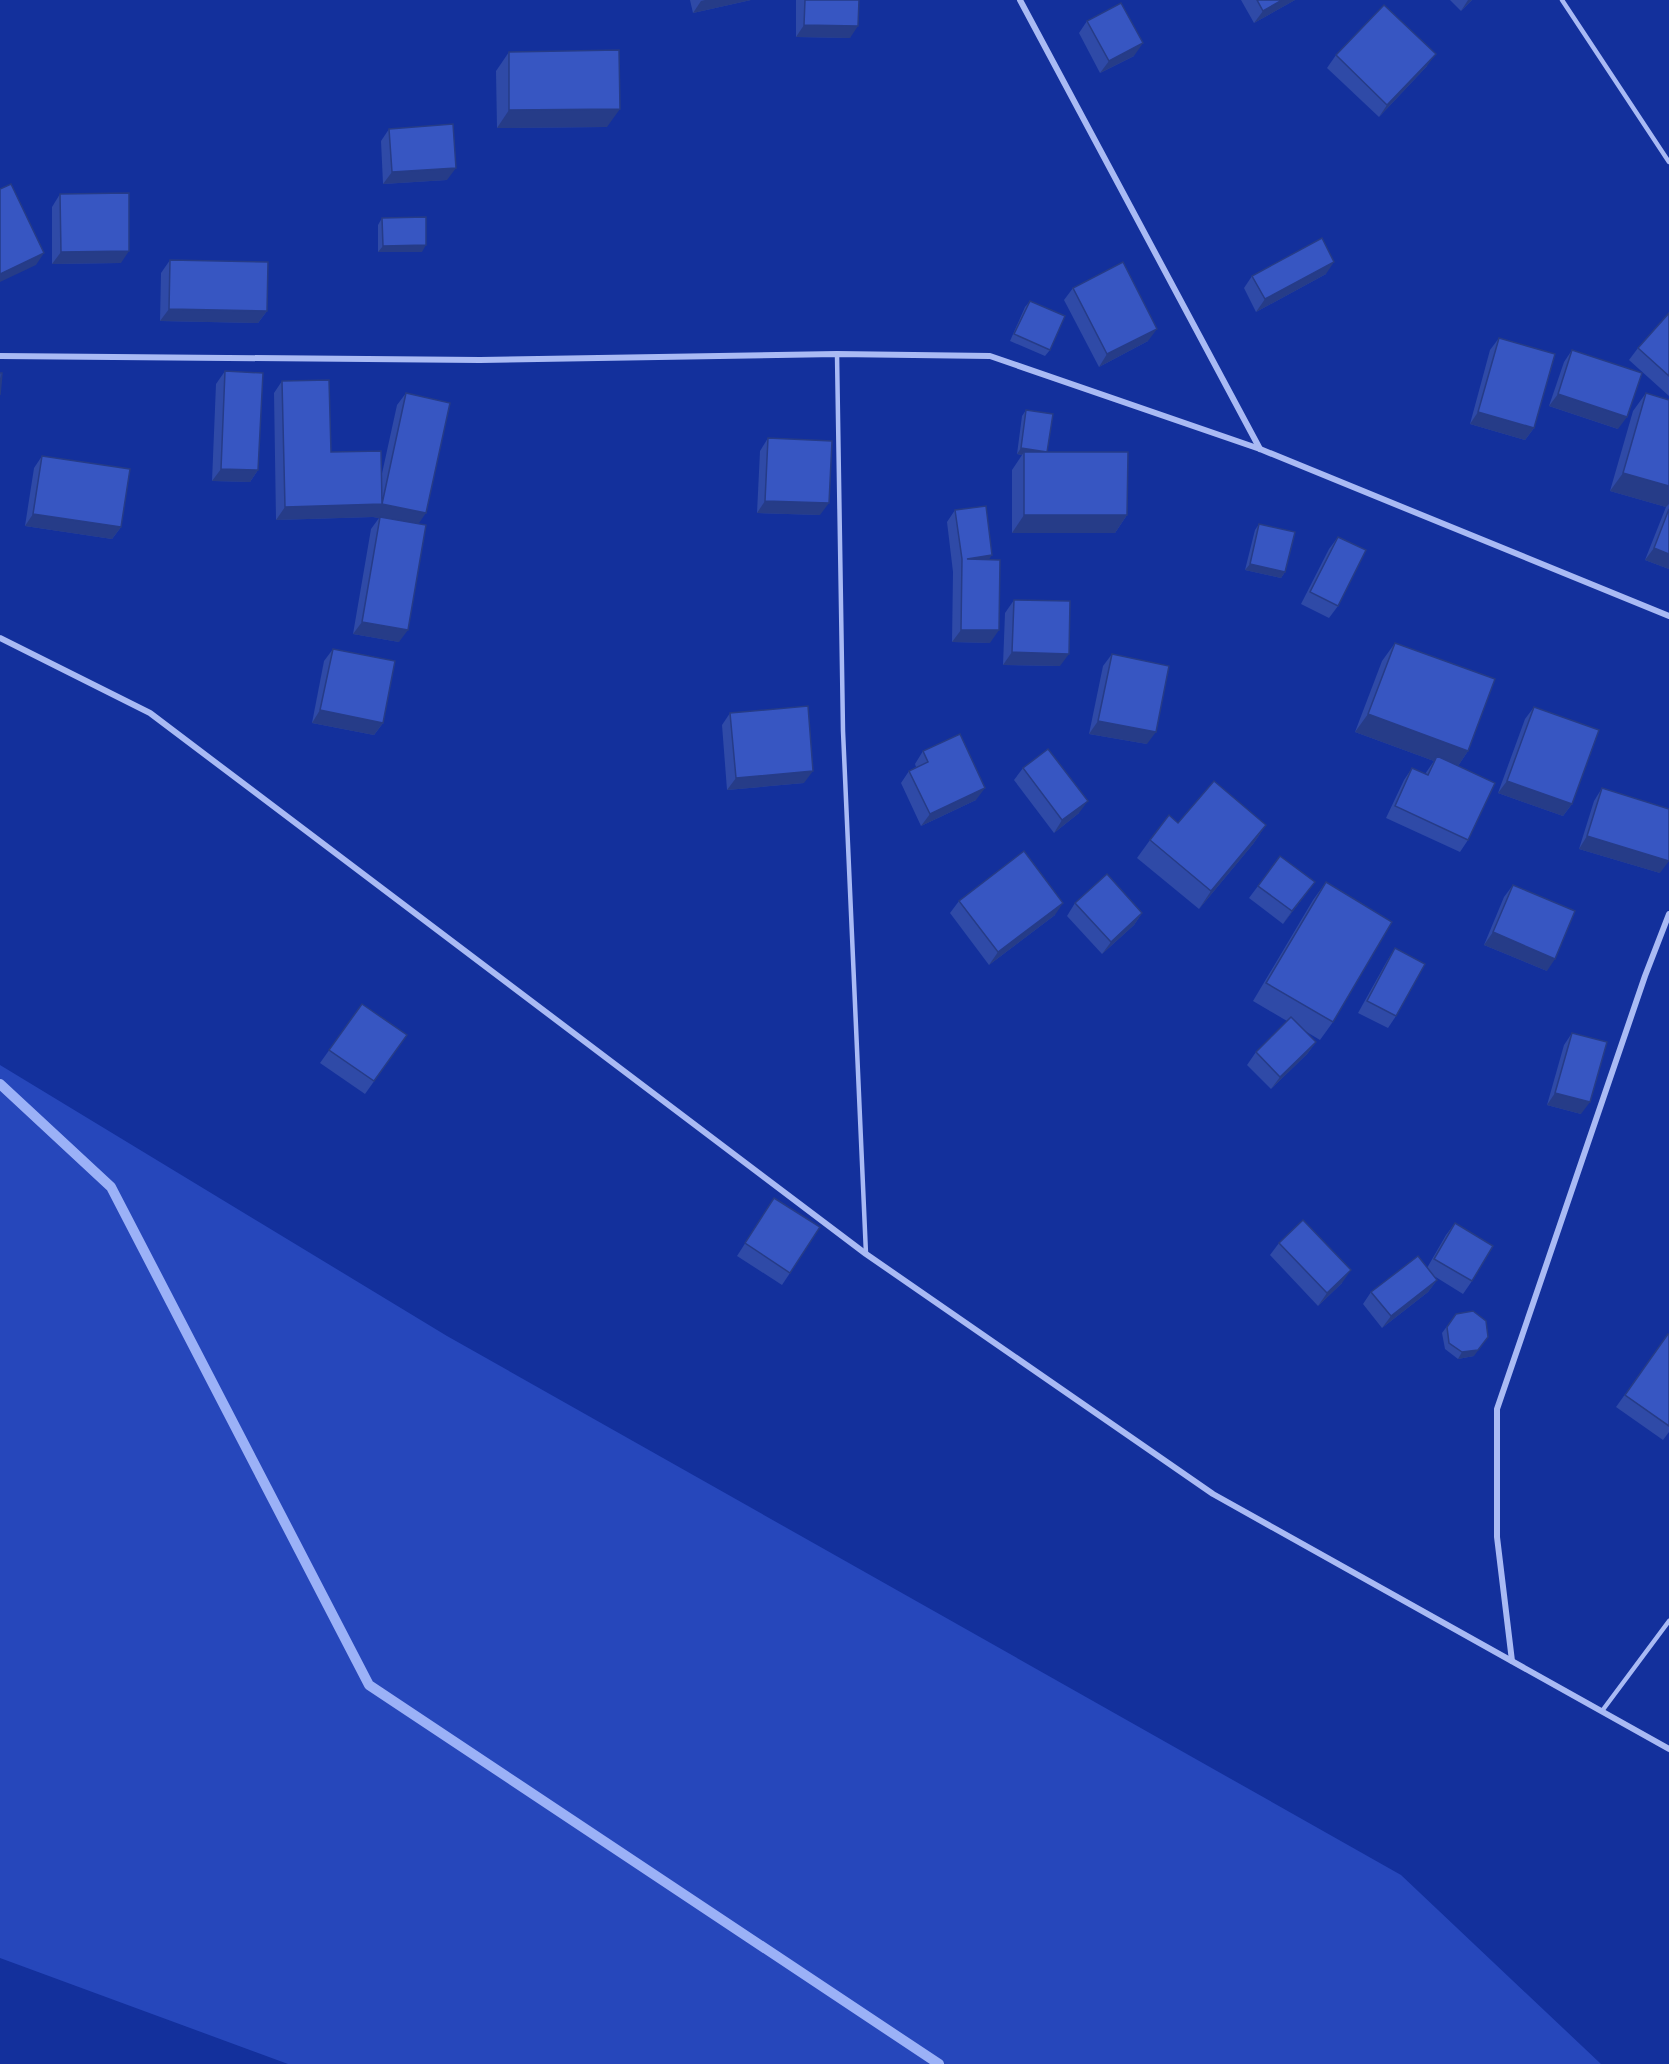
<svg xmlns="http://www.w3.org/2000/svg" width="1669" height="2064" font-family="'Open Sans',sans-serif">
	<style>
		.green { fill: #2647bb }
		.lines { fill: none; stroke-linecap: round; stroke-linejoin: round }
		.stream { stroke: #9bb1f7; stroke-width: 10 }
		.service { stroke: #a9baf4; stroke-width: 4.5 }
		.minor { stroke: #a9baf4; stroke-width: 6 }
		.wall { fill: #2f4aa7 }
		.shaded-wall { fill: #263c88 }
		.building { fill: #3756c2; stroke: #263c88; stroke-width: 1.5 }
	</style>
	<rect width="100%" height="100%" fill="#13309c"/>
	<path class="green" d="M0,1065L447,1336L1401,1875L1601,2064H288L0,1958Z"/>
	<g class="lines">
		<path class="stream" d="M0,1084L111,1187L369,1685L939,2064"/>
		<g class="service">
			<path d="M1562,0L1669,162"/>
			<path d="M837,354L843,731L866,1254"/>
			<path d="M1602,1711L1669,1621"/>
		</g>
		<g class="minor">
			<path d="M1020,0L1260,449"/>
			<path d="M0,356L480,360L837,354L990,356L1260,449L1669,616"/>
			<path d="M0,638L150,713L866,1254L1213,1494L1669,1749"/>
			<path d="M1512,1661L1497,1537V1409L1645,976L1669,914"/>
		</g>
	</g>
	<g class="wall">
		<path d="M690,0H751L693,13Z"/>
		<path d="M796,0H859L850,38L796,37Z"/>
		<path d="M1241,0H1295L1254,23Z"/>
		<path d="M1450,0H1472L1461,11Z"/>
		<path d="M1087,21L1134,56L1100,73L1079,33Z"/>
		<path d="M509,52L607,127L497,128L496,71Z"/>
		<path d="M1336,55L1427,66L1379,117L1327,68Z"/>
		<path d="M389,129L447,180L383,184L381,141Z"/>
		<path d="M60,194L121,263L52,264V207Z"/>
		<path d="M382,218L422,252H378V225Z"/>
		<path d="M170,260L267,311L258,323L160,321L161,273Z"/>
		<path d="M1326,274L1256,312L1244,288L1252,276Z"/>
		<path d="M1073,288L1148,341L1099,367L1064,300Z"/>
		<path d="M1030,301L1050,350L1045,356L1010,341L1025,307Z"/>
		<path d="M1669,313V396L1629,360L1638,348Z"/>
		<path d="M1499,338L1534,428L1525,440L1470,424L1490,350Z"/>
		<path d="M1572,350L1618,429L1549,406L1564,362Z"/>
		<path d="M225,371L258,470L250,482L212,481L216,384Z"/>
		<path d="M282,381L331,452L381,478L397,405L406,393L419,524L399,642L353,634L371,529L379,518L373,517L276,520L274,393Z"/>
		<path d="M1646,393L1669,400V569L1645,560L1666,507L1610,491L1633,411Z"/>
		<path d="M1026,410L1047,452L1127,515L1115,533H1012V470L1022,455L1017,454L1022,416Z"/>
		<path d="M768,438L820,515L757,513L760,451Z"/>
		<path d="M42,456L121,527L112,539L25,526L34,468Z"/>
		<path d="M955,510L989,560L990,643L952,642L953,572L947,522Z"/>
		<path d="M1259,524L1285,572L1281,578L1245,570L1255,530Z"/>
		<path d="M1338,537V606L1329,618L1301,604L1329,549Z"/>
		<path d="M1014,600L1060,666L1003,665L1005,613Z"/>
		<path d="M1395,643L1468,751L1458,766L1468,840L1460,852L1386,818L1404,780L1412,768L1425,774L1434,761L1355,732L1382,661Z"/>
		<path d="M333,649L383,723L374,735L312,723L324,661Z"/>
		<path d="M1112,654L1147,744L1089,734L1103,666Z"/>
		<path d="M1534,707L1572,804L1563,816L1498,793L1525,719Z"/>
		<path d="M730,713L804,783L727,790L722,725Z"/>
		<path d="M923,751L976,800L921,826L901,783L909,771L916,767L915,764Z"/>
		<path d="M1023,768L1079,813L1054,833L1014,780Z"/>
		<path d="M1602,788L1660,873L1579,849L1594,801Z"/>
		<path d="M1266,825L1253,844L1199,909L1137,858L1150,840Z"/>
		<path d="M1326,882L1333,1022L1320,1040L1305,1031L1316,1042L1307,1054L1271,1089L1247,1065L1256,1052L1287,1021L1253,1001L1313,900Z"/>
		<path d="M1513,885L1547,971L1484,945L1504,897Z"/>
		<path d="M1258,886L1306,894L1283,924L1249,898Z"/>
		<path d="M959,901L1055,915L989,965L950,913Z"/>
		<path d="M1075,903L1142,913L1134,925L1102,954L1067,916Z"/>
		<path d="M1395,948L1396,1016L1388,1028L1358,1013L1387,961Z"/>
		<path d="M362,1004L407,1035L365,1094L320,1063Z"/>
		<path d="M1572,1033L1581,1114L1547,1105L1564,1045Z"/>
		<path d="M774,1198L790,1273L782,1285L737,1256Z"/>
		<path d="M1455,1223L1472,1281L1463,1294L1434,1276L1437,1280L1428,1292L1382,1328L1363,1304L1371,1292L1427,1268L1446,1235Z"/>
		<path d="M1279,1243L1342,1283L1318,1306L1270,1255Z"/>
		<path d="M1456,1314L1474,1356L1458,1359L1445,1349L1442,1333Z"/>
		<path d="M1668,1334L1669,1335V1432L1663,1440L1616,1407Z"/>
	</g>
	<g class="shaded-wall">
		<path d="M705,0H751L693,13L701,1Z"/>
		<path d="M1282,0H1295L1254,23L1263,11Z"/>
		<path d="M1468,0H1472L1461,11Z"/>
		<path d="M804,25L858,26L850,38L796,37Z"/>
		<path d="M1143,43L1134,56L1100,73L1109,61Z"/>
		<path d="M1436,54L1427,66L1379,117L1387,105Z"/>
		<path d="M620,109L607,127L497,128L509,110Z"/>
		<path d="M456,168L447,180L383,184L392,172Z"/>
		<path d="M426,245L422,252H378L383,246Z"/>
		<path d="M129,251L121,263L52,264L61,252Z"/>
		<path d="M44,253L36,265L0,282V274Z"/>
		<path d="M1334,262L1326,274L1256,312L1265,299Z"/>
		<path d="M169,309L267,311L258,323L160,321Z"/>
		<path d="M1157,329L1148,341L1099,367L1107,354Z"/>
		<path d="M1558,394L1627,417L1618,429L1549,406Z"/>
		<path d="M1478,412L1534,428L1525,440L1470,424Z"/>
		<path d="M1021,448L1047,452H1024L1022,455L1017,454Z"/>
		<path d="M221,469L258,470L250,482L212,481Z"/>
		<path d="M1623,473L1669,486V504L1666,507L1610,491Z"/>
		<path d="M765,501L829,503L820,515L757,513Z"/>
		<path d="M382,504L426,513L417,526L373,517L276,520L285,507Z"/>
		<path d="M33,514L121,527L112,539L25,526Z"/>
		<path d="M1024,515H1127L1115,533H1012Z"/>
		<path d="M1654,548L1669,554V569L1645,560Z"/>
		<path d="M992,555L984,567L967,559Z"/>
		<path d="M1250,564L1285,572L1281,578L1245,570Z"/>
		<path d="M362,622L408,630L399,642L353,634Z"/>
		<path d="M961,630H999L990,643L952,642Z"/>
		<path d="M1012,652L1069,654L1060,666L1003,665Z"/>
		<path d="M320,710L383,723L374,735L312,723Z"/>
		<path d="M1368,714L1468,751L1456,769L1437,756L1434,761L1355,732Z"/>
		<path d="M1098,721L1156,732L1147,744L1089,734Z"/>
		<path d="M813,771L804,783L727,790L736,778Z"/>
		<path d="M1507,781L1572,804L1563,816L1498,793Z"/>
		<path d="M985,788L976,800L921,826L930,814Z"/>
		<path d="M1088,801L1079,813L1054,833L1062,820Z"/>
		<path d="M1266,825L1253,844L1199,909L1211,891Z"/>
		<path d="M1587,836L1669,861L1660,873L1579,849Z"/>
		<path d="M1315,882L1306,894L1283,924L1292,911Z"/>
		<path d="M1063,903L1055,915L989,965L998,952Z"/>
		<path d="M1142,913L1134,925L1102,954L1111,942Z"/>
		<path d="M1493,932L1555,959L1547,971L1484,945Z"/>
		<path d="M1316,1042L1307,1054L1271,1089L1280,1077Z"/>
		<path d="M1555,1093L1590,1102L1581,1114L1547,1105Z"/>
		<path d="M1351,1270L1342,1283L1318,1306L1327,1293Z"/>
		<path d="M1437,1280L1428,1292L1382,1328L1391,1316Z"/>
		<path d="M1488,1337L1474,1356L1458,1359L1462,1352Z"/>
	</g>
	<g class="building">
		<path d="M805,0H859L858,26L804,25Z"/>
		<path d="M1257,0H1282L1263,11Z"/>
		<path d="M1121,3L1143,43L1109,61L1087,21Z"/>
		<path d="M1384,5L1436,54L1387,105L1336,55Z"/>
		<path d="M619,50L620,109L509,110V52Z"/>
		<path d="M453,124L456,168L392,172L389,129Z"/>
		<path d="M11,184L44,253L0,274V189Z"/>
		<path d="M129,193V251L61,252L60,194Z"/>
		<path d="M426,217V245L383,246L382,218Z"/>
		<path d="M1322,238L1334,262L1265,299L1252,276Z"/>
		<path d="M170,260L268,262L267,311L169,309Z"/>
		<path d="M1123,262L1157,329L1107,354L1073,288Z"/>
		<path d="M1030,301L1065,316L1050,350L1014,334Z"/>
		<path d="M1669,313V376L1638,348Z"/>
		<path d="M1499,338L1555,354L1534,428L1478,412Z"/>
		<path d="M1572,350L1642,373L1627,417L1558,394Z"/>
		<path d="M225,371L263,373L258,470L221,469Z"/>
		<path d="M0,373H2L0,395Z"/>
		<path d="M329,380L331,452L381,451L382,504L406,393L450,403L426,513L382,504L285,507L282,381Z"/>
		<path d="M1646,393L1669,400V486L1623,473Z"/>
		<path d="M1026,410L1053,414L1047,452L1021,448Z"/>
		<path d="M768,438L832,441L829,503L765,501Z"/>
		<path d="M1024,452H1128L1127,515H1024Z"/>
		<path d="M42,456L130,469L121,527L33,514Z"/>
		<path d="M986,506L992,555L967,559L1000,560L999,630H961L962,559L955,510Z"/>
		<path d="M1669,509V554L1654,548Z"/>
		<path d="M380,517L426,525L408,630L362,622Z"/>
		<path d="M1259,524L1295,532L1285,572L1250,564Z"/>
		<path d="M1338,537L1366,550L1338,606L1310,592Z"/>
		<path d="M1014,600L1070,601L1069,654L1012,652Z"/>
		<path d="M1395,643L1495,679L1468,751L1368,714Z"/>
		<path d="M333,649L395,661L383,723L320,710Z"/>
		<path d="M1112,654L1169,666L1156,732L1098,721Z"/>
		<path d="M808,706L813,771L736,778L730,713Z"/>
		<path d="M1534,707L1599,730L1572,804L1507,781Z"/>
		<path d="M960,734L985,788L930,814L909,771L928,762L923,751Z"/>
		<path d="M1048,749L1088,801L1062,820L1023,768Z"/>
		<path d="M1437,756L1495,783L1468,840L1395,806L1412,768L1428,775Z"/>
		<path d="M1214,781L1266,825L1211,891L1150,840L1169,815L1178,823Z"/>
		<path d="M1602,788L1669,809V861L1587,836Z"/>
		<path d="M1024,851L1063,903L998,952L959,901Z"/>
		<path d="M1280,856L1315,882L1292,911L1258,886Z"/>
		<path d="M1107,874L1142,913L1111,942L1075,903Z"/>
		<path d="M1326,882L1392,922L1333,1022L1266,983Z"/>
		<path d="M1513,885L1575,911L1555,959L1493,932Z"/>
		<path d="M1395,948L1425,964L1396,1016L1367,1001Z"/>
		<path d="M362,1004L407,1035L374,1081L329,1050Z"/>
		<path d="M1291,1017L1316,1042L1280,1077L1256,1052Z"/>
		<path d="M1572,1033L1607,1042L1590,1102L1555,1093Z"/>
		<path d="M774,1198L820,1227L790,1273L745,1243Z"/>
		<path d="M1303,1220L1351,1270L1327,1293L1279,1243Z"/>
		<path d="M1455,1223L1493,1246L1472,1281L1434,1259Z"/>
		<path d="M1418,1256L1437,1280L1391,1316L1371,1292Z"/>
		<path d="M1473,1311L1486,1321L1488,1337L1478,1350L1462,1352L1449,1343L1447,1327L1456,1314Z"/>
		<path d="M1668,1334L1669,1335V1426L1625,1395Z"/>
	</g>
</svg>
